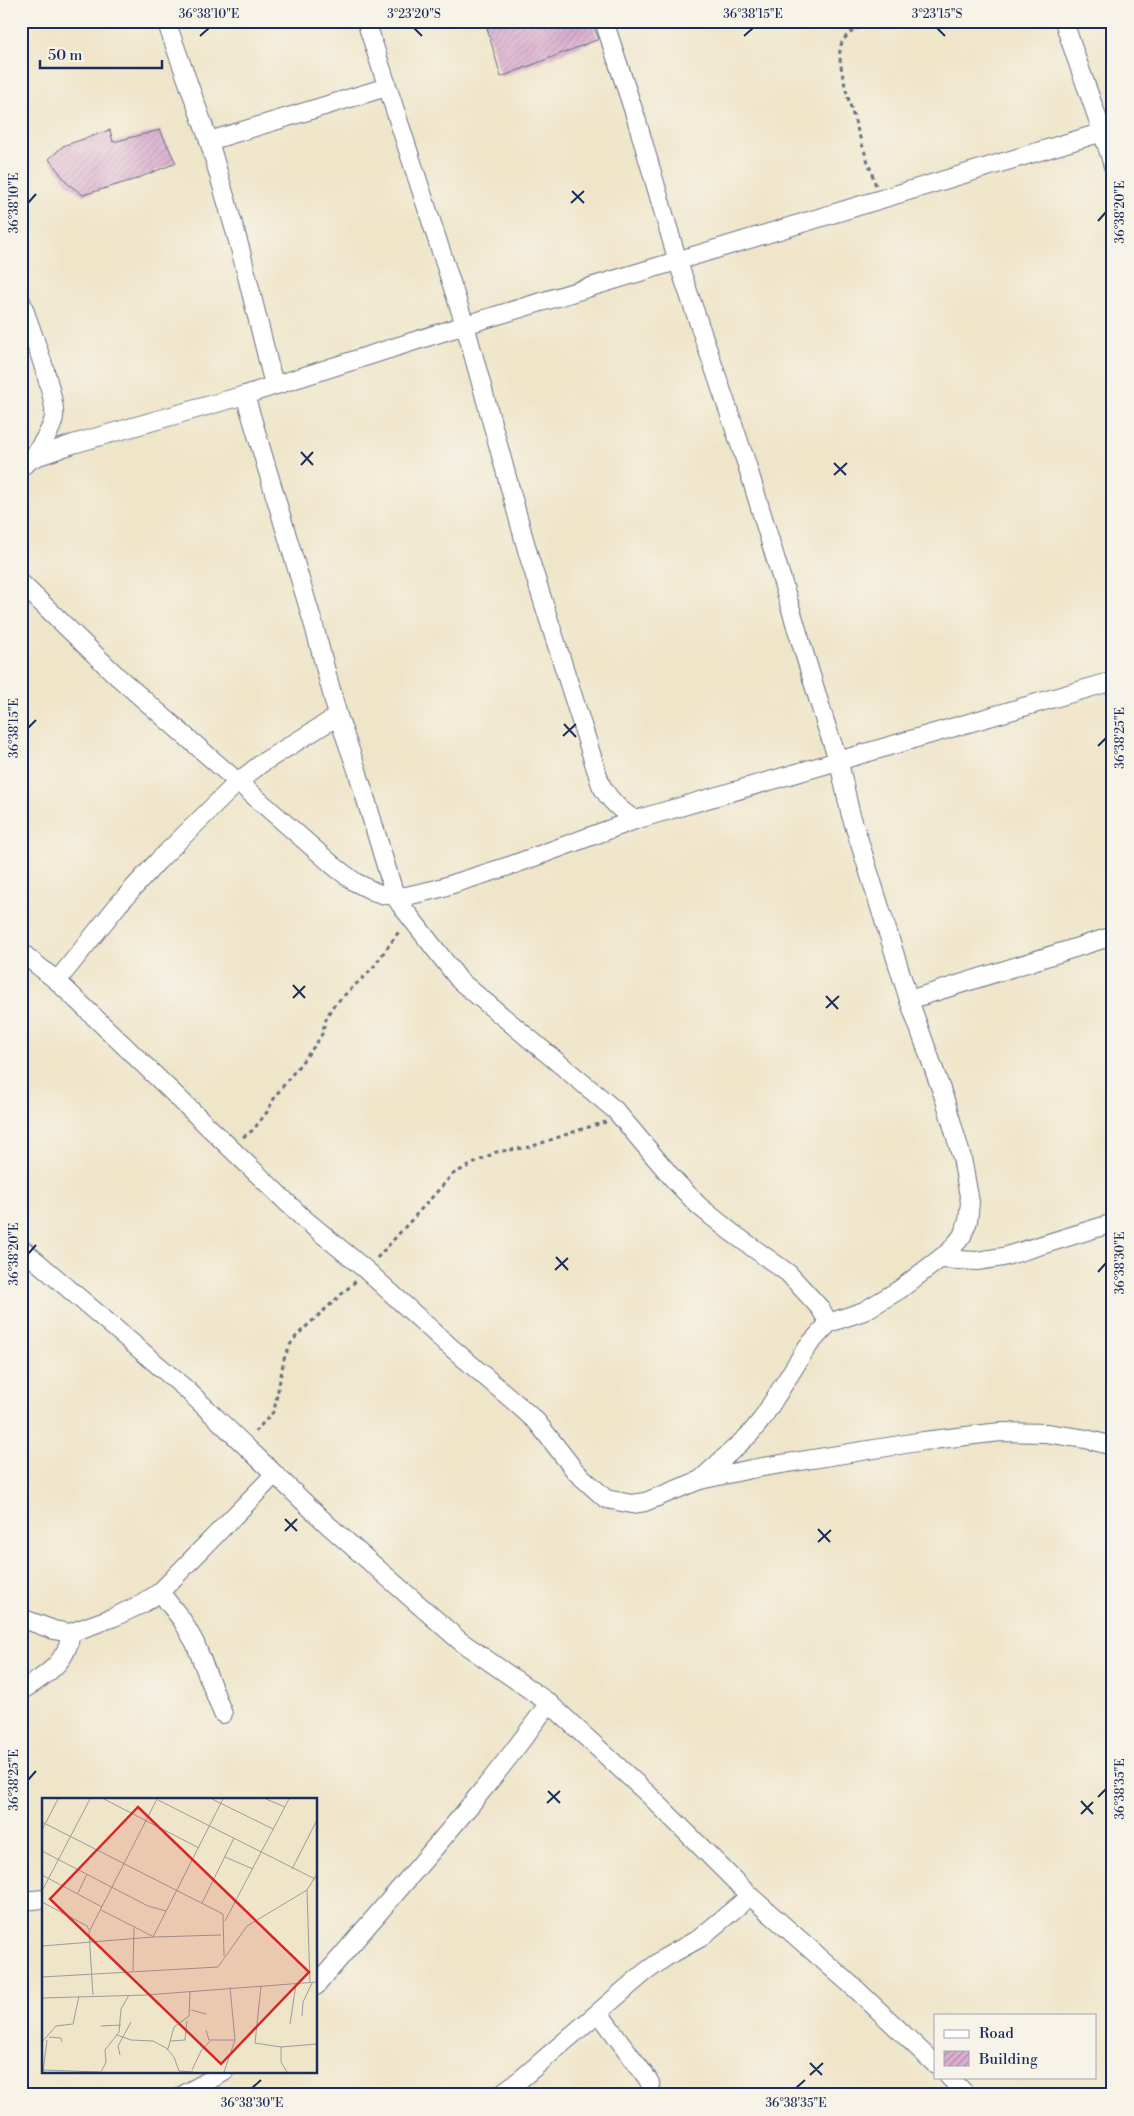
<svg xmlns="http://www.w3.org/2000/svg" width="1134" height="2116" font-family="'Libre Bodoni',serif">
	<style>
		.building { fill: url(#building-hatch) }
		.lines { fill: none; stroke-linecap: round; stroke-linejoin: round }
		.minor-casing { stroke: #656f83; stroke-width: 20 }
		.path { stroke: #656f83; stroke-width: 3; stroke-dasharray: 4 4; stroke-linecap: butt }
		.minor { stroke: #fff; stroke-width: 18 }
		.ticks { fill: none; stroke: #1b2f5e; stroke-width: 2 }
		.inset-road { fill: none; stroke: #9a9c9e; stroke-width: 1 }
		.view { fill: #d62828; fill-opacity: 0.15; stroke: #d62828; stroke-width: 2.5 }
		.inset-edge { fill: none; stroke: #1b2f5e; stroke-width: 2.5 }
		.neatline { fill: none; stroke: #1b2f5e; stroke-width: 2 }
		.ticks-label { font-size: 12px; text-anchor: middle; fill: #1b2f5e }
	</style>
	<defs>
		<pattern id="building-hatch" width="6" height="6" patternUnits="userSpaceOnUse" patternTransform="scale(1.25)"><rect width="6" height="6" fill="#dbaecf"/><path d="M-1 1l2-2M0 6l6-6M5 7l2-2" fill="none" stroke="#b18eab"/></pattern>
	</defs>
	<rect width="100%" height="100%" fill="#f7f3e8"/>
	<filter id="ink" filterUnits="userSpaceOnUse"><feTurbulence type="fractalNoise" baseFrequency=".02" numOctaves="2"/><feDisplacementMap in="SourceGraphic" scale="10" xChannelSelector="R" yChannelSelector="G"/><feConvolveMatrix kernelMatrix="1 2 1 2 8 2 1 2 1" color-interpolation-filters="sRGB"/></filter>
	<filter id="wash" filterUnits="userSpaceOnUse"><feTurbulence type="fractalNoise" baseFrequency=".0096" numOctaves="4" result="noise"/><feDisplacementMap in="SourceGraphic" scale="20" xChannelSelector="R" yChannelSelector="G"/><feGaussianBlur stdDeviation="1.12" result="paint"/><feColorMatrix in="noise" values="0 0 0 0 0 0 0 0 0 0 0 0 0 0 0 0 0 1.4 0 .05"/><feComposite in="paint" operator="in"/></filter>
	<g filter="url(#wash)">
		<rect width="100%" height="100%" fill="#efe5c9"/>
		<g id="blocks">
			<g class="building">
				<path d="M485,21H591L599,39L501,77Z"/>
				<path d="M110,130L113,142L160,130L176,163L133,180L83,195L68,184L49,159L63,146Z"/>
			</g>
		</g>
	</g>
	<g filter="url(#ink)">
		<use href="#blocks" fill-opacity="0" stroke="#656f83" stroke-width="1"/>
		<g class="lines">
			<g class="minor-casing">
				<g id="minor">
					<path d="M166,21L209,141L240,248L274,385"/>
					<path d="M366,21L465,325L529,557L601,785C610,801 620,810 635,820"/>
					<path d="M604,21L636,118L678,262L747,465L827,728L839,762L850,812L909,1000L946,1103L962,1158L970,1202L968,1221L962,1236L950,1251L899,1290L864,1311L829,1323L807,1347L762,1419L750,1434L700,1480"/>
					<path d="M1064,21C1079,70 1099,117 1113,166"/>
					<path d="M209,141L387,87"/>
					<path d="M21,301C29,324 57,397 54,417C52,431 40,445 33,458"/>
					<path d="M245,395L314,626L338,716L357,770L395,896L400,904L460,981L615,1110L675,1181L699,1206L731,1232L788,1273L820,1308L829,1323"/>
					<path d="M21,467L33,458L73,444L245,395L465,325L1113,129"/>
					<path d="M21,583L118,677L335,867L355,882L375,892L385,895L406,896L437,889L515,864L635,820L1113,681"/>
					<path d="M21,952L57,981L303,1218L366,1270L447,1344L517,1404L537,1422L576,1472L606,1499L632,1504L645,1502L700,1480L751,1469L924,1441L1000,1432L1046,1433L1086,1439L1113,1446"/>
					<path d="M57,981L118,905L158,861L238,782L262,763L338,716"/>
					<path d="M909,1000L1113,936"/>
					<path d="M21,1248L187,1390L328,1525L460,1641L549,1703L650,1796L750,1896L858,1991L935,2064"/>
					<path d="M940,1259L977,1261L1003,1257L1113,1223"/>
					<path d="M160,1592L182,1620L195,1643L223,1714"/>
					<path d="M21,1618L54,1630L70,1633L114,1617L142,1604L160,1592L274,1475"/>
					<path d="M21,1691C42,1678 70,1661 70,1633"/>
					<path d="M21,1901L44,1899"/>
					<path d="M316,1986C395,1892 478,1803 549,1703"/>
					<path d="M599,2013L647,2078L650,2083L651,2095"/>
					<path d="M949,2077L967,2095"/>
					<path d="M183,2095L224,2072"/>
					<path d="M499,2095L521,2079L644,1973L666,1957L700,1938L750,1896"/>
				</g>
			</g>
			<g class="path">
				<path d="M875,21C863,26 846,31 841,45C833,64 868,161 876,186"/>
				<path d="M243,1137L253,1130L267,1112L276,1095L316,1044L322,1034L326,1019L332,1007L372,969L400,930"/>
				<path d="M377,1258L453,1174L496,1152L530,1147L582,1129L606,1122"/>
				<path d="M255,1432L274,1411L284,1359L290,1345L297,1335L356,1281"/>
			</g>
			<use href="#minor" class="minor"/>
		</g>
	</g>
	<path class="ticks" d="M414,28L422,36M937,28L945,36M200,36L209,28M744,36L753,28M572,191L584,203M28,203L36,194M571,203L584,191M1098,221L1106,212M301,452L313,465M834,463L846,475M301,465L313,452M834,475L847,463M564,724L576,737M28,728L36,720M563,736L576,724M1098,746L1106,738M293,985L305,998M826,996L838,1009M293,998L305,986M826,1008L839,996M28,1254L36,1245M556,1257L568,1270M555,1270L568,1258M1098,1272L1106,1263M285,1519L297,1531M818,1529L830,1542M285,1531L297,1519M818,1542L831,1530M28,1780L36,1771M548,1791L560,1803M1098,1797L1106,1789M1081,1801L1093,1814M547,1803L560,1791M1081,1814L1093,1802M810,2063L822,2075M810,2075L823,2063M252,2088L261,2080M796,2088L805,2080"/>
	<g transform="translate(42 1798)">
		<rect width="275" height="275" fill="#efe5c9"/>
		<path class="inset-road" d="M62,1L157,50M170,1L231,31M224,1L243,9M116,2L273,81M0,24L181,116L182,158M0,32L16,1M0,53L106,108L124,113M183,59L211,71M250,71L275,22M0,77L60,109M265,92L268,185M0,93L48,1M36,95L45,76M0,104L45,128L47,132M160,105L192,40M59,112L112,139L179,137M183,123L247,1M0,148L111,139L181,1M91,173L92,130M0,179L176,169L205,128L265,92L275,76M219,188L213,245L239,249L275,246M51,197L47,134L115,1M0,200L104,197L275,184M149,212L164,216M260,218L261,204L270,185M248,226L254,186M59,228L79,227M164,232L167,242H193M75,237L89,242L111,243L126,251L132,229L147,218L148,194M7,239L19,240L20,244M129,243L143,242L145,223M0,244L14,228L31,226L37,198M239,249V264L245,274M125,251L132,259L137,273L152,274M78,257L76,248L89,224M1,272L58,274M150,272L159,253L168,243M1,274L5,242M59,274L64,264L63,252L77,234L79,211L87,197M182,274L193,242L188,189"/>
		<path class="view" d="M96,9L267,174L179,266L8,101Z"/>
		<rect width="275" height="275" class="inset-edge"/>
	</g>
	<rect width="1134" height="2116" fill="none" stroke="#f7f3e8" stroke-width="55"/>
	<rect x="934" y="2014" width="162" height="65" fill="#f7f3e8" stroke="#9fa5b1"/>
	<rect x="944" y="2030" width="25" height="8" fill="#ffffff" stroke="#9fa5b1"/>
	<text x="979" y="2038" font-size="15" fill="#1b2f5e">Road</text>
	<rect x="944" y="2051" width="25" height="15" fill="url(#building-hatch)" stroke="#9fa5b1"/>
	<text x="979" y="2064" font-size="15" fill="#1b2f5e">Building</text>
	<path d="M40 60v8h122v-8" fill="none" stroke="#1b2f5e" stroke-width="2.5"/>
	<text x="48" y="60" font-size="15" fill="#1b2f5e" stroke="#f7f3e8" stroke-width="4" paint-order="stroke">50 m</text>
	<rect x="28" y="28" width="1078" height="2060" class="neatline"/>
	<g class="ticks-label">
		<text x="209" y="18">36°38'10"E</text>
		<text x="414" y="18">3°23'20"S</text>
		<text x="753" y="18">36°38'15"E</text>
		<text x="937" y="18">3°23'15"S</text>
		<text transform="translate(14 203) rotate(-90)" y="4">36°38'10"E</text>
		<text transform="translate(1120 212) rotate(-90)" y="4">36°38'20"E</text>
		<text transform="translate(14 728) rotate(-90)" y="4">36°38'15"E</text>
		<text transform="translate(1120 738) rotate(-90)" y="4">36°38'25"E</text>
		<text transform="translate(14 1254) rotate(-90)" y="4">36°38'20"E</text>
		<text transform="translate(1120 1263) rotate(-90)" y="4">36°38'30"E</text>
		<text transform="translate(14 1780) rotate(-90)" y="4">36°38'25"E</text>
		<text transform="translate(1120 1789) rotate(-90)" y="4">36°38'35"E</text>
		<text x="252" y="2107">36°38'30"E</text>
		<text x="796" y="2107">36°38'35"E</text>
	</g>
</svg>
